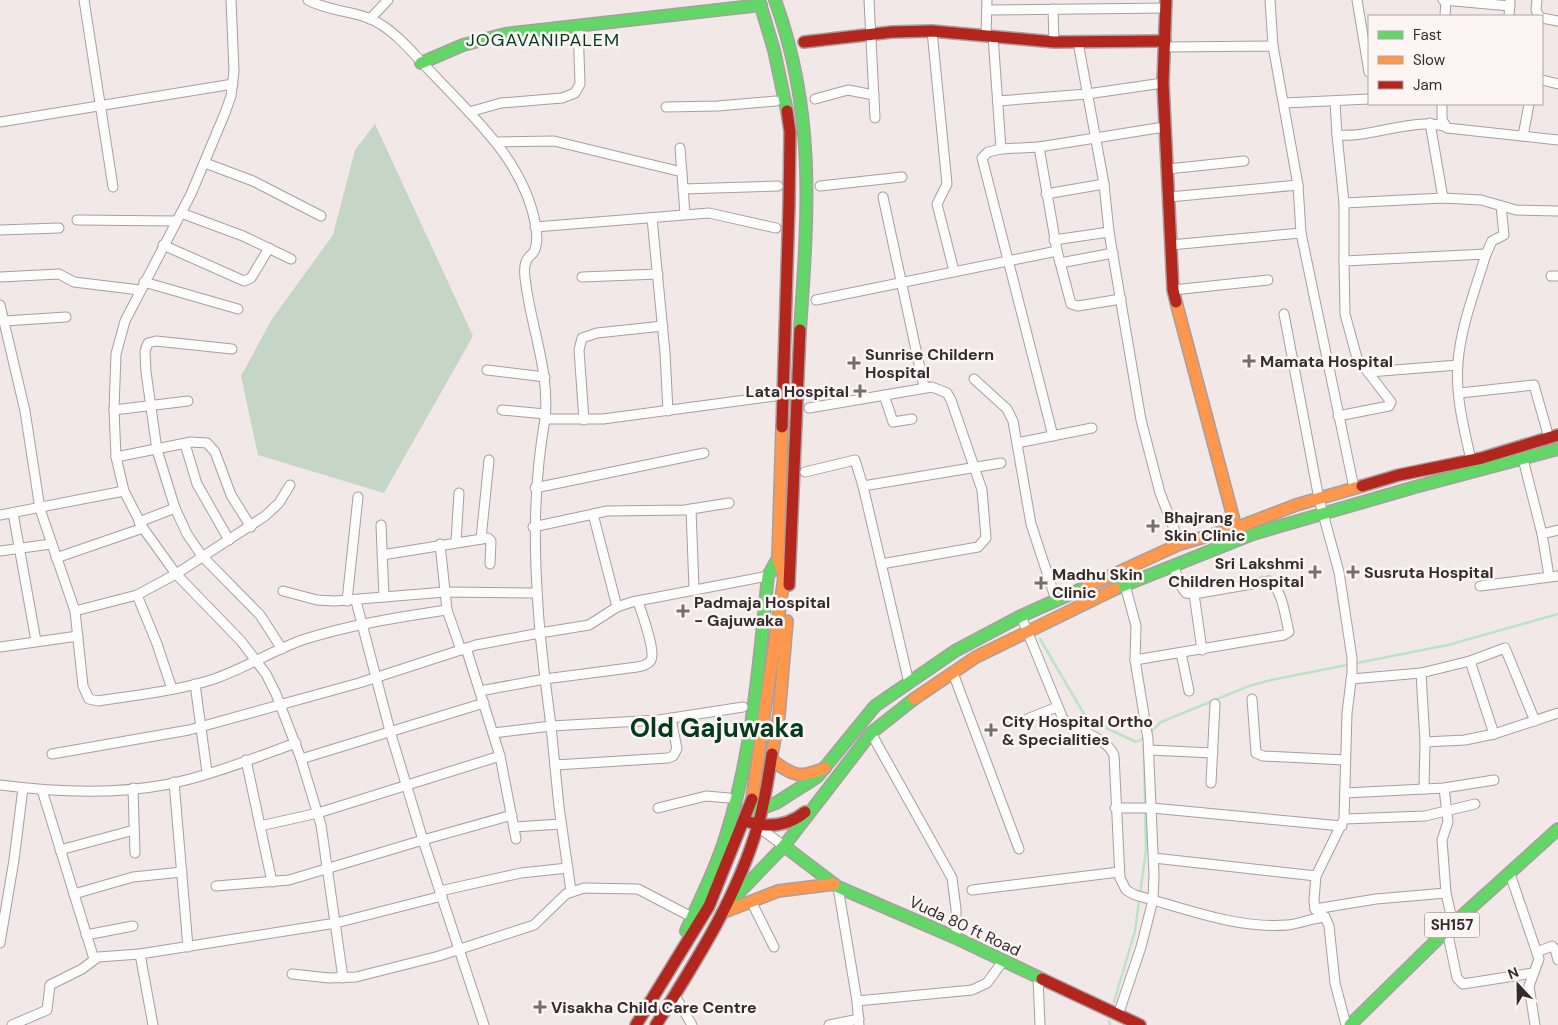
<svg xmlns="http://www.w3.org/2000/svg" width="1558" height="1025" font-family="'DM Sans',sans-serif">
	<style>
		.green { fill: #c5d5c6 }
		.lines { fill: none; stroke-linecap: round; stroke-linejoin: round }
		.stream { stroke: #bde3c6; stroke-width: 2.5 }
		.street-casing { stroke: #a79f9f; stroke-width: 11 }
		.fast-casing { stroke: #a79f9f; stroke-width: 14 }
		.slow-casing { stroke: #a79f9f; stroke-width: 14 }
		.jam-casing { stroke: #a79f9f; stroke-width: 14 }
		.street { stroke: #fdfcfc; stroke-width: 9 }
		.fast { stroke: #63d668; stroke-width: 11 }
		.slow { stroke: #ff974d; stroke-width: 11 }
		.jam { stroke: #b3261e; stroke-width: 11 }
		.poi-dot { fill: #766e6e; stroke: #fcf5f4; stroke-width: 2 }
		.labels { text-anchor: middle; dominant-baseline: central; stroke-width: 5; stroke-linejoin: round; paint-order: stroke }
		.shield { fill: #fcf5f4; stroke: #6f6868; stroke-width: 1 }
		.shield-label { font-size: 15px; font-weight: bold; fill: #332c2c }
		.poi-label { font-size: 16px; font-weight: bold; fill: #332c2c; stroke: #fcf5f4; text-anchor: start }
		.street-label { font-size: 16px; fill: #332c2c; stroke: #fcf5f4 }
		.neighbourhood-label { font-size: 18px; letter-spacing: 1px; fill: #003a1b; stroke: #fcf5f4 }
		.town-label { font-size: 26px; font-weight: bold; fill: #003a1b; stroke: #fcf5f4 }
	</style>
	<rect width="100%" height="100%" fill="#f2e8e8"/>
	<path class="green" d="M375,124L473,336L384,493L258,455L241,376L272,319L333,235L355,150Z"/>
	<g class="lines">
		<g class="stream">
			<path d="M1040,639L1084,714L1096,723L1136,742L1146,737"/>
			<path d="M1150,733L1161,722L1249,686L1271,680L1448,645L1558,614"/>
			<path d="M1144,746L1145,805"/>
			<path d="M1114,1002L1135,931L1146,850L1145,811"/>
			<path d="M1109,1021L1110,1025"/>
		</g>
		<g class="street-casing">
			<g id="street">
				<path d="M84,0L113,187"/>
				<path d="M231,0L234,71L231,96L225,113L191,194L125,321L116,354L114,410L116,457L124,491L143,528L176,574L241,641L266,674L276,694L301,759L321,825L343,978"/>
				<path d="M308,0C331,13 359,10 380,24C400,36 415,56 432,73C475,119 525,162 536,227C537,236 538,246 533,253C530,256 527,258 526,262C523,269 525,278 526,285C532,330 550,373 545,419H603L783,395"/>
				<path d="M869,0L875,118"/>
				<path d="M1270,0L1273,46"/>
				<path d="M1357,0L1369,72"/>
				<path d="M1443,0L1510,6"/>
				<path d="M1537,0L1536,10L1539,16"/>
				<path d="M1053,9L1054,42"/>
				<path d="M987,10L1166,8"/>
				<path d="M1445,16L1446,0"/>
				<path d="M1509,16L1510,0"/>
				<path d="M1542,18L1558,21"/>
				<path d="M370,19L388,0"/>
				<path d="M932,31L947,184L937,204L954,271"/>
				<path d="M986,36L987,0"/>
				<path d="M1078,42L1104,184L1109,232L1141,420L1160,493L1180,544"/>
				<path d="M1164,47L1273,46L1298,185L1301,233L1354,488"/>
				<path d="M1542,80L1558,84"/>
				<path d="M815,99L848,90L874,95"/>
				<path d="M998,101L1087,94L1163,83"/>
				<path d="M1335,102L1337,135C1373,138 1409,118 1444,126"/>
				<path d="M1284,103L1369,99"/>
				<path d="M1442,104V120L1447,128L1558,140"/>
				<path d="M666,107L718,106L776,101"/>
				<path d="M469,112L501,103L562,98L575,93L580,84L578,25"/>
				<path d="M0,122L233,84"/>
				<path d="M1430,123L1443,198"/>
				<path d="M1337,135L1344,203V261"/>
				<path d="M1523,136L1529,104"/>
				<path d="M497,142L554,141L682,172"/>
				<path d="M1039,147L1164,127"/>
				<path d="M680,148L685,214"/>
				<path d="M1001,149L988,152L982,158L1053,436"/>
				<path d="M205,163L253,181L321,216"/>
				<path d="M1168,169L1244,161"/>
				<path d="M820,186L902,177"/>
				<path d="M683,189L778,186"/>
				<path d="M1046,194L1104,184"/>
				<path d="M883,197L924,387"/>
				<path d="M1169,197L1298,185"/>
				<path d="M1344,203L1443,198L1481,200L1516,210L1558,211"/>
				<path d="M181,213L243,236L291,259"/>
				<path d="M652,218L665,353L668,411"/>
				<path d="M77,220L176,221"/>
				<path d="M535,227L709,213L776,228"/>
				<path d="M0,230L59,228"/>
				<path d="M1054,240L1109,232"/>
				<path d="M163,245L244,281L251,278L269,248"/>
				<path d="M1170,245L1301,233"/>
				<path d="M1057,251L1071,304L1078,306L1121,299"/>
				<path d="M1486,254L1492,241L1504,235L1501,206"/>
				<path d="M1060,263L1113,253"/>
				<path d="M1551,276H1558"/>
				<path d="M0,277L59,274L74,282L140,290"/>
				<path d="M582,277L658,274"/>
				<path d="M144,282L238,309"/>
				<path d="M1173,290L1268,280"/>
				<path d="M816,300L1057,251L1039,147L1001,149L993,36"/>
				<path d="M0,305L25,411L40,509L75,611L83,686L89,699L98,701C137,695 177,691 214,679C245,668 272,651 302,640C349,625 399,617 447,610"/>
				<path d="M1284,314L1319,499L1339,572L1352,658V673L1347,713L1344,819L1316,876L1314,900L1315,909L1325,917L1329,926L1335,983L1346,1025"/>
				<path d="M4,321L66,317"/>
				<path d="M232,349L156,341L148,343L145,351L146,372L157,450L175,508L187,534L202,556L260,615L282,649"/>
				<path d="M487,370L545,377"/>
				<path d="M1369,372L1458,365"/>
				<path d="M974,379L1007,409L1013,421L1031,524L1056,600"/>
				<path d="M1460,393L1534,385L1549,438"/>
				<path d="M884,395L893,422L912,419"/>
				<path d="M809,408L932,387L947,393L951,400L982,490L986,538L978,547L881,564"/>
				<path d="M114,410L188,401"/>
				<path d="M502,410L545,414"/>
				<path d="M1338,416L1389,406L1391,402L1357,358L1345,314L1344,261L1486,254C1476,288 1461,325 1458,362C1455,394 1464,429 1471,460"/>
				<path d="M584,420L579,350L582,338L597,333L663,326"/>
				<path d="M1017,443L1092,428"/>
				<path d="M185,444L197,484L229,540"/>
				<path d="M116,457L191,442L207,443L215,452L231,495L251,527"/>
				<path d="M1523,459L1542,534L1558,530"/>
				<path d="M805,472L855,460L863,486L909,683"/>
				<path d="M863,486L1001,463"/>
				<path d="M535,488L704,453"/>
				<path d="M691,509L694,589"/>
				<path d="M13,513L36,641"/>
				<path d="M593,514L617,607"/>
				<path d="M0,515L124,491"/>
				<path d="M139,522L175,508"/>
				<path d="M381,525L384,597"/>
				<path d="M533,527L607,511L685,510L729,503"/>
				<path d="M1542,534L1549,576"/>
				<path d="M481,539L489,460"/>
				<path d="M456,542L459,493"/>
				<path d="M440,544L447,610L461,650"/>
				<path d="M0,551L51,544"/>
				<path d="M382,555L488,538L491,541L490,564"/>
				<path d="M56,558L143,528"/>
				<path d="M1125,585L1136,626L1135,660"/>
				<path d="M1480,586L1558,576"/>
				<path d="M283,591L317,600L335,601L445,592L536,593"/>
				<path d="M1194,594L1202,650"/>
				<path d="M137,595L157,644L172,689"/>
				<path d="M347,601L358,497"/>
				<path d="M356,601L390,731L423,840L512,815"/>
				<path d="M638,601C641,612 656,650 651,660C648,665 642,666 637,667L545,679L540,633L589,625L617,607L632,602L768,576"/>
				<path d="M75,611L137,595L176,574L265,516L279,503L290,485"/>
				<path d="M1021,616L1063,719C1078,732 1105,736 1114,755L1120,878L1126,890L1135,895C1184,908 1236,929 1287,925C1300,924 1312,918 1325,917"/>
				<path d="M0,647L78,636"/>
				<path d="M466,648L500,756L516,839"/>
				<path d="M1181,653L1189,691"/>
				<path d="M1470,661L1494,734"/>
				<path d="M953,673L1019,849"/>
				<path d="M1421,673L1425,742L1424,789"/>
				<path d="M1351,679L1421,673L1470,661L1505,648L1535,721"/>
				<path d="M195,684L207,772"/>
				<path d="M480,691L545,679L551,726L659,720L743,707"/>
				<path d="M1252,699L1256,753L1263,756L1345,760"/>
				<path d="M1027,719L1057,707"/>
				<path d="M493,733L551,726L559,807L571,891"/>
				<path d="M871,733L952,878L956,909V938"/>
				<path d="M1425,742L1465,740L1494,734L1558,713"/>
				<path d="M1149,750L1213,753"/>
				<path d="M52,754L189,730L359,683L476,645L540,633C534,559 532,493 545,419"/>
				<path d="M301,759L484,703"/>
				<path d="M246,760L272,882"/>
				<path d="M555,765L668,758L673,756L677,749L671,718"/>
				<path d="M174,782L188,947"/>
				<path d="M1211,783L1215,704"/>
				<path d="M0,785C54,792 110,795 164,785C207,777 254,758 296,743"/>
				<path d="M133,788L135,853"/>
				<path d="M1444,788L1448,822L1442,840L1446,893L1453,924"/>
				<path d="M42,790L94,959"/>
				<path d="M1345,793L1444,788L1494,780"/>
				<path d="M658,808L706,796L729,798"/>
				<path d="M1115,808H1152L1342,826"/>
				<path d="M1344,819L1425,816L1475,804"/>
				<path d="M260,826L318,813L500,756"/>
				<path d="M514,827L561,824"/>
				<path d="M758,827L784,846"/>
				<path d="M60,850L134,830"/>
				<path d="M1154,858L1316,876"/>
				<path d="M1510,874L1539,959L1529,986L1535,1025"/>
				<path d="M216,886L289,880L423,840L484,1025"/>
				<path d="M838,887L857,1001L859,1025"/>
				<path d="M972,890L1119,872"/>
				<path d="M440,891L521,873L568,868"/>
				<path d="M74,894L133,877L182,872"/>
				<path d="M751,901L774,947"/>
				<path d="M1315,909L1376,899L1446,893"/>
				<path d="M1447,930L1457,978L1463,984L1533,973"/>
				<path d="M86,935L133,926"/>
				<path d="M0,943L14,860L23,788"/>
				<path d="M1537,952L1552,946L1555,949L1558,960"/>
				<path d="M292,974L329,978L356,977L439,956L534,925L566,894L584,888L638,889L686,914"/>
				<path d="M1038,978L1040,1025"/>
				<path d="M674,994L692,1025"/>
				<path d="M857,1001L972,990L987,983L1003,961"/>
				<path d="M1118,1015L1141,947L1153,900L1154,875L1148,739L1135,660L1284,635L1289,632C1285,617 1283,590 1269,581L1194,594L1186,593L1182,588L1173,565"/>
				<path d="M12,1025L47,1010L50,985L82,969L98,957L140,954"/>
				<path d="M153,1025L140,954L336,923L442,896"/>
				<path d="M829,1025L859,1019"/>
			</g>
		</g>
		<g class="fast-casing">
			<g id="fast">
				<path d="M759,0L774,50L787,111"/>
				<path d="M775,0C816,113 808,213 800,330"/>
				<path d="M421,63L463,45L505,34L761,5"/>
				<path d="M1115,589L1253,534L1415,487L1558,449"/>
				<path d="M755,807L763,808L776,803L817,777L875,706L955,651L1021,616L1086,587"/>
				<path d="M784,846L838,887L956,938L1042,979"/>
				<path d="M728,904L784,846L871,733L914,699"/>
				<path d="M686,931C701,897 718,864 728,829C753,747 759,661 768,576L778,558"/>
				<path d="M1350,1025L1453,924L1558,829"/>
			</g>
		</g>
		<g class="slow-casing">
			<g id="slow">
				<path d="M1176,302L1236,528"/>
				<path d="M1086,587L1180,544L1236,528L1296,505L1362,486"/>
				<path d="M914,699L976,657L1115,589"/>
				<path d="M772,754L779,715L787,621"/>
				<path d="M772,760C793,776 800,779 825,768"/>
				<path d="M752,799L784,578L778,558L782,427"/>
				<path d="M724,912L778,891L834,884"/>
			</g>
		</g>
		<g class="jam-casing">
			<g id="jam">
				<path d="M1166,0L1163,83L1173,290L1176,302"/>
				<path d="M804,42L892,32L932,31L1054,42L1165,41"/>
				<path d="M782,427L789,205L790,132L787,111"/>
				<path d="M1362,486L1399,475L1482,458L1558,435"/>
				<path d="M789,585L800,330"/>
				<path d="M745,821C767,828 787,827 805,812"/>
				<path d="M1042,979L1140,1025"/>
				<path d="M636,1025L709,906L752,799"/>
				<path d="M656,1025C696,961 737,898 758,825C765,802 768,778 772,754"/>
			</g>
		</g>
		<use href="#street" class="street"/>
		<use href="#fast" class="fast"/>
		<use href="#slow" class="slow"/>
		<use href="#jam" class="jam"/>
	</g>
	<g class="poi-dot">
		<path d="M1246.5 353.5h5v5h5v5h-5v5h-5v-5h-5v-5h5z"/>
		<path d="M851.5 355.5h5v5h5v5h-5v5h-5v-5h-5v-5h5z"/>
		<path d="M857.5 383.5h5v5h5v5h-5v5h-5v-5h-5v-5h5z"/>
		<path d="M1150.5 518.5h5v5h5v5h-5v5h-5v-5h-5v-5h5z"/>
		<path d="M1312.5 564.5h5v5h5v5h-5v5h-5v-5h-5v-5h5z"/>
		<path d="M1350.5 564.5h5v5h5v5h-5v5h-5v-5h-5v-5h5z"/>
		<path d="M1038.5 575.5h5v5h5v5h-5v5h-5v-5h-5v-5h5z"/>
		<path d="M680.5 603.5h5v5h5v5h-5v5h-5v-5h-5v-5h5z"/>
		<path d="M988.5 722.5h5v5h5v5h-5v5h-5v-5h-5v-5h5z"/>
		<path d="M537.5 999.5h5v5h5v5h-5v5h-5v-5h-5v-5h5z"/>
	</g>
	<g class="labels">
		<rect class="shield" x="1424.5" y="912.5" width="55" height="25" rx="4"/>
		<g class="shield-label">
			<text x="1452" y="925">SH157</text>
		</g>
		<g class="poi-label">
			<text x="865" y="354">Sunrise Childern<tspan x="865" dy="18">Hospital</tspan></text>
			<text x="1260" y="361">Mamata Hospital</text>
			<text x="849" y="391" text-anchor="end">Lata Hospital</text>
			<text x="1164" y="517">Bhajrang<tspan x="1164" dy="18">Skin Clinic</tspan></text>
			<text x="1304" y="563" text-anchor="end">Sri Lakshmi<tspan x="1304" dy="18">Children Hospital</tspan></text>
			<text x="1364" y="572">Susruta Hospital</text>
			<text x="1052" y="574">Madhu Skin<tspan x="1052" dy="18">Clinic</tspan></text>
			<text x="694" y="602">Padmaja Hospital<tspan x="694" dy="18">- Gajuwaka</tspan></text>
			<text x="1002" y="721">City Hospital Ortho<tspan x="1002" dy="18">&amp; Specialities</tspan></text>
			<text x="551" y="1007">Visakha Child Care Centre</text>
		</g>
		<g class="street-label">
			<text transform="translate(965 926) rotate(25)">Vuda 80 ft Road</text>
		</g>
		<g class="neighbourhood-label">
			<text x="543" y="40">JOGAVANIPALEM</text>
		</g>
		<g class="town-label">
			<text x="717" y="728">Old Gajuwaka</text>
		</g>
	</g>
	<rect x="1368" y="15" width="175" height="90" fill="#fcf5f4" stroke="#aca5a4"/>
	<rect x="1378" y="31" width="25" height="8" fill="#63d668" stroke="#aca5a4"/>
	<text x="1413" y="40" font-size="15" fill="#332c2c">Fast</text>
	<rect x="1378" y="56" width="25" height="8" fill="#ff974d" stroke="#aca5a4"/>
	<text x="1413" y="65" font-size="15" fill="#332c2c">Slow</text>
	<rect x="1378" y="81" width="25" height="8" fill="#b3261e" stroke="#aca5a4"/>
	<text x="1413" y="90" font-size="15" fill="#332c2c">Jam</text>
	<g transform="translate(1518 985) rotate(338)" stroke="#fcf5f4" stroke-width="4" paint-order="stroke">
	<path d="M0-4L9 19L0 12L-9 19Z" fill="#332c2c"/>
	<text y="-8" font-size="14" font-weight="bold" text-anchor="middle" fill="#332c2c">N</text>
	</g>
</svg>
